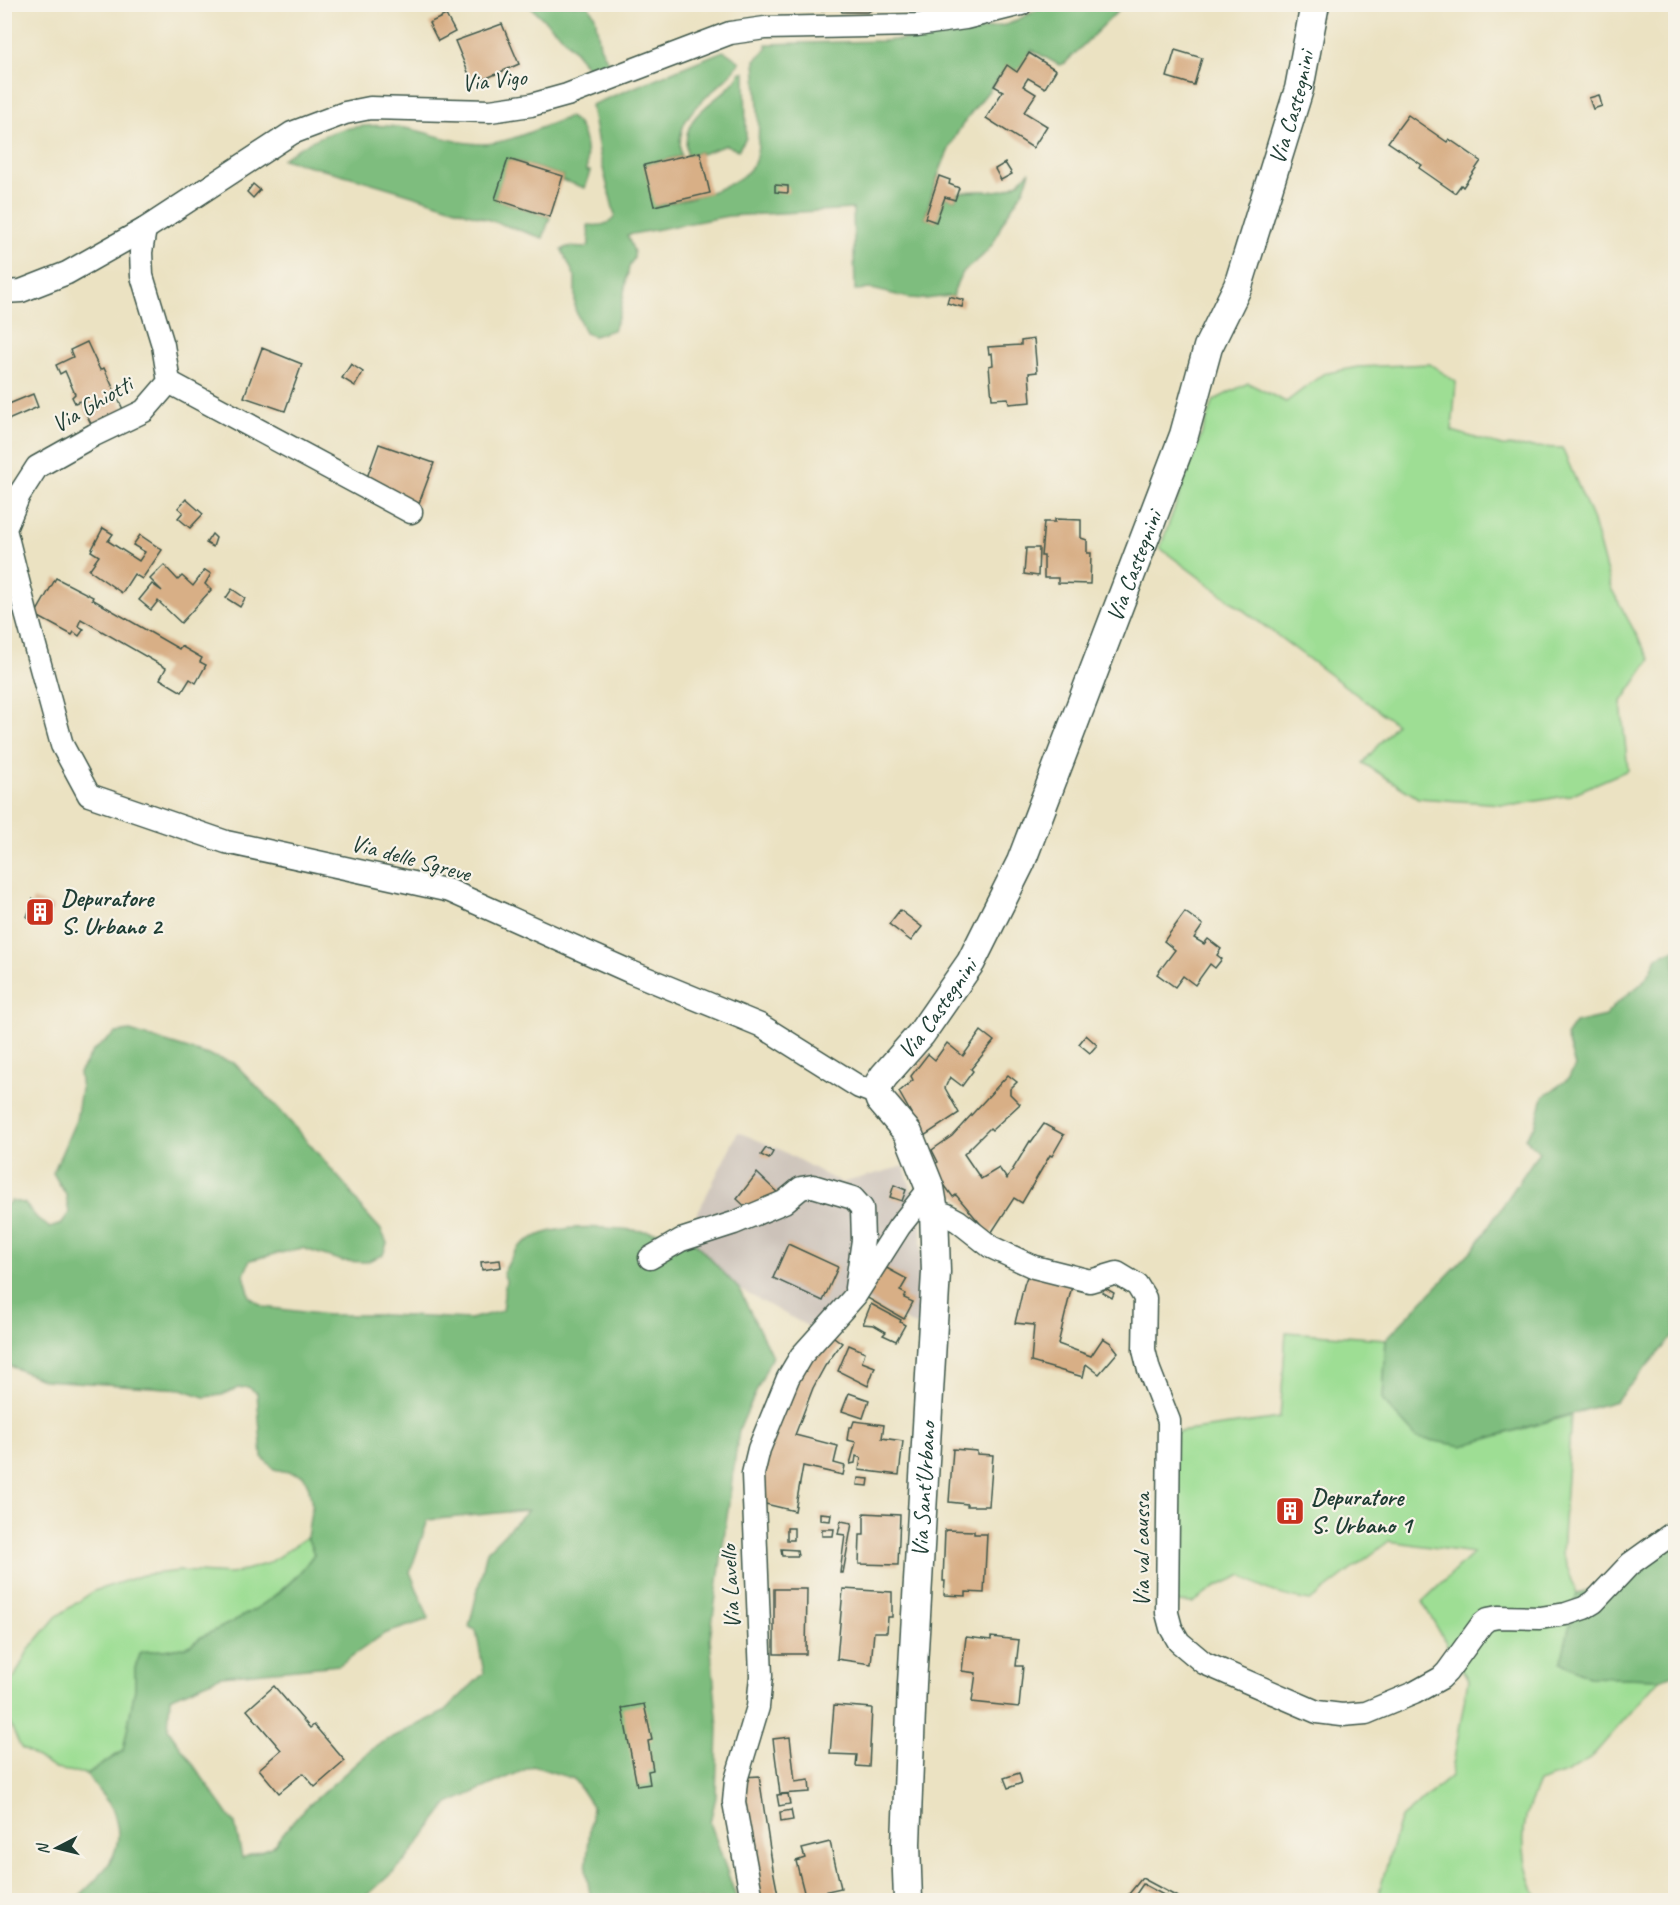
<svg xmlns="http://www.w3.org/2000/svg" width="1680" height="1905" font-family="Caveat,sans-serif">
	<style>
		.industrial { fill: #ccc2b9 }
		.green { fill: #9ede94; stroke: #5e8e64; stroke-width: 1.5 }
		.forest { fill: #7ebd7e; stroke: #4e7d59; stroke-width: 1.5; fill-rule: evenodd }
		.building { fill: #d8af86 }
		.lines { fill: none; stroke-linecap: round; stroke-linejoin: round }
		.minor-casing { stroke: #3e5649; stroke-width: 25 }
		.tertiary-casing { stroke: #3e5649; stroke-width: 31 }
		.minor { stroke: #fff; stroke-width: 22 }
		.tertiary { stroke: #fff; stroke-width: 28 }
		.labels { text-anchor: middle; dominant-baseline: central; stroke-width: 4.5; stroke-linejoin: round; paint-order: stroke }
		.street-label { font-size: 24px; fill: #1f3d34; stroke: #f7f3e8 }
		.poi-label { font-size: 24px; font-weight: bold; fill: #1f3d34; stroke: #f7f3e8; text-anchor: start }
	</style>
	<rect width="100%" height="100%" fill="#f7f3e8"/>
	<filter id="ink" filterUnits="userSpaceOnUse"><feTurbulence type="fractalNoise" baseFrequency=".0167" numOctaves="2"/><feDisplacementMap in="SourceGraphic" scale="12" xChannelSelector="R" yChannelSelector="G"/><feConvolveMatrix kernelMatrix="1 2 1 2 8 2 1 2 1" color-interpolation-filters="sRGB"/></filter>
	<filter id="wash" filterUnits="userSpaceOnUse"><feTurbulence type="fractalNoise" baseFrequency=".008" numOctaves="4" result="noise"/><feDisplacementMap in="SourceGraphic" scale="24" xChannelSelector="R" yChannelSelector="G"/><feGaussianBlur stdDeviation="1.35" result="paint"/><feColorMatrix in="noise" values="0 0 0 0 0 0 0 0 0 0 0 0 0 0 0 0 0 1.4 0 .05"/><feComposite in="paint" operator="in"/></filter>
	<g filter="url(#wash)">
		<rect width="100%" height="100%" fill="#ebe2c2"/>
		<path class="industrial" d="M738,1132L779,1149L841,1183L904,1166L921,1221L922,1329L849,1292L809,1327L739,1289L687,1234Z"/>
		<g class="green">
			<path d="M1430,364L1456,382L1452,431L1502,446L1562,448L1592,518L1611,588L1650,660L1621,703L1628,770L1570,795L1515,805L1418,798L1363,763L1396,724L1160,548L1214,400L1248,383L1286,402L1323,374L1358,367Z"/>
			<path d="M1286,1332L1386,1339L1383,1401L1462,1446L1571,1415L1562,1553L1577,1594L1562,1662L1589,1677L1660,1679L1590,1759L1565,1773L1539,1782C1535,1793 1528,1805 1526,1817C1520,1845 1526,1875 1538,1900H1380V1888L1400,1819L1451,1776L1468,1680L1422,1602L1473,1553L1389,1541L1310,1601C1281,1596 1265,1591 1242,1575L1214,1588L1193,1603L1162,1601L1165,1434L1280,1418Z"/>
			<path d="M307,1537L314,1554C286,1596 248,1615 203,1636C196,1640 190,1647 183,1648C170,1650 155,1650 141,1652L135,1668V1689L123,1751L87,1774L55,1769L21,1748L5,1713L4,1688L14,1678L28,1651L56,1617L94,1591L143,1575L180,1571L231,1574L269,1563Z"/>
		</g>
		<g class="forest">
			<path d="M528,5H588L595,16L600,46L616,78L594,80C579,49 553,28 528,5Z"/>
			<path d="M1047,5H1124L1065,63L1059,65L1032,50L1017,72L1007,66C993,89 973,107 959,130C943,157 933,188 925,218L936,221L945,197L955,200L958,193C991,186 1003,202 1030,171C1025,193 1015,201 1004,220C999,228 997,238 991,246C974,270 960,262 953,297L949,296L925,299L909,298L872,289L855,290L853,209L728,216L627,235L634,252V258L629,267L620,313L613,330L594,336L585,333L575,309V277L562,250L567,247L586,248L589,245L588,225C597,226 610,226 615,216L600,156L591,105L723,51L727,53L740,62C717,98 673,106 681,156L645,165L655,206C681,200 748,189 756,158C762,135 756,86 755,60L767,49L766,44L883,41L959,35L1009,24Z"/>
			<path d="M741,72H745L746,138L738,150L726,145L701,154L700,152L687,155C679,108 722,105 741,72Z"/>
			<path d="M569,117C587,125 587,154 587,171H590L585,188L562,180L563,176L509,159L495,199L550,217L543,238C457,209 371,180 282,159C323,130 360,119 410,129C434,134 457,144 482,144C508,144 543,126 569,117Z"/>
			<path d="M1675,949V1334L1616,1401L1462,1446L1417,1438L1383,1401L1386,1339L1475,1247L1539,1152L1525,1138L1535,1126L1543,1097L1568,1079L1575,1066L1566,1036L1575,1023L1605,1016L1616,1004L1641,984L1651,971L1657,957Z"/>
			<path d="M130,1031L234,1063L278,1108L346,1186L363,1210L381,1230L387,1243L383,1255L366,1262L342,1261L302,1248L250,1260L244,1275L250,1297L264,1307L327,1315H384L470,1319L502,1311L506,1280L503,1273C508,1265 513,1252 520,1246C561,1213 639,1234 687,1234L739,1289L772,1356L739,1430L710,1639L718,1727L716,1797L710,1822L737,1900H591L586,1871L592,1806L574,1779L533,1766L448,1804L405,1861L362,1900H75C97,1879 126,1856 116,1821C115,1817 114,1812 112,1808C104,1796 94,1787 87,1774L123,1751L135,1689V1668L141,1652C155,1650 169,1650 183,1648C190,1647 196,1640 203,1636C248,1615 286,1596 314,1554L307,1537L312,1505L309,1488L303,1475L274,1469L262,1457L257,1393L248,1387L238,1388L222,1395L204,1397L182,1389L44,1380L5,1364L4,1207L11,1201L24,1203L37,1218L50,1228L61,1224L69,1213L66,1195L53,1173L76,1120L81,1089L79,1073L93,1051L116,1033ZM528,1510L487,1551L469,1627L476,1630L484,1673L444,1712L377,1745L299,1814L272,1847L242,1858L235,1824L168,1729L170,1698L221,1676L339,1665L384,1634L429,1619L410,1572L428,1520Z"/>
			<path d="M1675,1543V1673L1660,1679L1589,1677L1561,1662L1577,1594L1624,1581Z"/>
		</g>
		<g id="blocks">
			<g class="building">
				<path d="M817,4H834L822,11Z"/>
				<path d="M838,4H903L905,7H876L868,12H842Z"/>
				<path d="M446,15L455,32L438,41L429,23Z"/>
				<path d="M502,24L519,64L473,84L455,41Z"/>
				<path d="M1175,50L1202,58L1194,85L1167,77Z"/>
				<path d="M1029,53L1056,70L1045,88L1028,78L1023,86L1036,94L1024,112L1047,126L1033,148L986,118L1003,91L994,86L1007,65L1017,72Z"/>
				<path d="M1599,95L1602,106L1593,109L1589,98Z"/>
				<path d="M1408,115L1447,142L1449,139L1481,161L1463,187L1461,185L1455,193L1419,168L1422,165L1388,142Z"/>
				<path d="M700,152L710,193L654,206L644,165Z"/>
				<path d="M508,159L563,176L550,217L495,199Z"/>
				<path d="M1005,163L1012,174L1001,180L995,169Z"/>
				<path d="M939,176L950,180L949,184L959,188L955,200L945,197L936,222L925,218Z"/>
				<path d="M253,184L260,190L253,198L247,192Z"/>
				<path d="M775,185L788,186V193L775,192Z"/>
				<path d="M949,296L964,300L962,307L947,303Z"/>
				<path d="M1034,339L1037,372L1029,373L1031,402L1009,404L1008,398L992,399L989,366L993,365L992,353L989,354L988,347L1021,345V341Z"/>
				<path d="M87,342L100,370L104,368L126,416L94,430L80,401L75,403L72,397L75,394L65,371L60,374L56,365L73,357L70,350Z"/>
				<path d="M262,348L302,364L285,411L244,397Z"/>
				<path d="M351,364L363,372L355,386L342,378Z"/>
				<path d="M33,394L38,407L8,420L4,406Z"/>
				<path d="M379,444L434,463L418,506L365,483Z"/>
				<path d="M186,499L203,514L190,528L178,518L183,512L178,508Z"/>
				<path d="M1055,519L1081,520V538L1087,540V553H1091L1090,584L1058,583V578H1044V556H1041L1044,522H1055Z"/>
				<path d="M103,528L113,534L108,541L139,561L145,552L133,545L140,535L162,550L142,579L134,574L122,593L89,570L99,556L91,551Z"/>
				<path d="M212,534L216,538L213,547L206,543Z"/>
				<path d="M1026,548H1039L1038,576L1024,574Z"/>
				<path d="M164,565L178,580L182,576L193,586L205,570L211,574L205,584L211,590L181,623L158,601L151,610L139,600L152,584L162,591L150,579Z"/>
				<path d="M56,578L93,597L92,599L179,649L181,646L202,658L200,662L206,665L196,683L190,679L182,692L160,679L166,668L81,619L78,626L84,629L79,636L74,632L72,635L35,615Z"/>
				<path d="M232,589L245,598L240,607L226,598Z"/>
				<path d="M33,899L54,906L47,925L27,917Z"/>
				<path d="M900,910L922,927L911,941L889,924Z"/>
				<path d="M1185,912L1203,925L1194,938L1204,944L1208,939L1221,949L1217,955L1222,959L1215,968L1210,964L1195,985L1183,976L1175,987L1157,974L1175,950L1164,941Z"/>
				<path d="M981,1031L994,1041L971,1069L973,1071L962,1086L950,1077L945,1088L959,1113L924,1136L899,1092L913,1080L911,1076L928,1054L935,1060L947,1043L963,1056Z"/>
				<path d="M1086,1035L1097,1045L1090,1053L1079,1044Z"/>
				<path d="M1008,1075L1017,1082L1010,1089V1094L1020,1104L992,1130L990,1128L964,1154L981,1179L999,1168L1007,1179L1030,1141L1031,1142L1044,1124L1064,1135L1052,1156L1050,1155L1022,1203L1014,1198L990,1235L956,1195L953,1197L943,1183L941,1182L932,1166L938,1162L932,1150L952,1136Z"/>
				<path d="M766,1148L773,1152L769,1159L761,1155Z"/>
				<path d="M757,1173L783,1198L750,1211L737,1199Z"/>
				<path d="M894,1185L906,1190L902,1201L890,1197Z"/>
				<path d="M788,1244L838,1267L823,1301L773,1278Z"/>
				<path d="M500,1260L501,1267L482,1270L481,1262Z"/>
				<path d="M881,1265L907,1279L900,1291L906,1294L904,1298L913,1302L904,1319L864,1296Z"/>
				<path d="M1029,1271L1072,1286L1058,1344L1091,1356L1103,1338L1111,1343L1118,1352L1099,1374L1086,1364L1083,1377L1031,1362L1034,1325L1015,1323L1024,1285Z"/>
				<path d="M1105,1288L1114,1293L1112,1298L1102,1292Z"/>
				<path d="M871,1304L901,1320L900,1322L905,1325L896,1341L883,1335L886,1332L874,1325L863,1324Z"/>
				<path d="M827,1332L842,1343L825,1366L813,1388L795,1435L838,1446L834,1463L845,1466L843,1475L803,1466L795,1511L757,1502L756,1485L792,1377Z"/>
				<path d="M849,1345L865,1352L862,1362L875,1367L868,1386L838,1371Z"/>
				<path d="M849,1393L869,1400L863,1418L842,1411Z"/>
				<path d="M854,1421L884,1425L882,1438L903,1441L899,1475L859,1470L861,1458L856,1456L855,1463L850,1464L856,1442L847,1440L849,1427H852Z"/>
				<path d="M953,1449L977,1451V1454L993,1455L989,1506H967V1504L949,1502Z"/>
				<path d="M858,1478L869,1479L868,1486L857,1485Z"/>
				<path d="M1295,1504L1298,1510L1286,1517L1282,1512Z"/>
				<path d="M820,1513L831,1514L830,1521L820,1520Z"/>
				<path d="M864,1513L900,1515L898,1565L859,1564L860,1535H864Z"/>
				<path d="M841,1521L852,1523L843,1573H840L845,1535L838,1534Z"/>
				<rect x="787" y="1528" width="7" height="12"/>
				<path d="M822,1529H834L833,1536H822Z"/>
				<path d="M945,1530L974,1531V1534H987L984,1593L966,1592V1596L944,1595L945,1581H943Z"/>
				<path d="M781,1549L797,1550L798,1556H782Z"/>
				<path d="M774,1589H807L806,1654H774Z"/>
				<path d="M843,1589L892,1592V1617H888L887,1632H874L871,1664L837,1659Z"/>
				<path d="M966,1637L991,1640V1637L1019,1640L1016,1666H1023L1019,1707L972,1702L976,1673L962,1671Z"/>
				<path d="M274,1686L310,1728L314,1725L345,1761L315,1787L303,1773L279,1793L259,1769L281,1750L247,1710Z"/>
				<path d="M644,1704L652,1740L648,1741L653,1770L648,1771L650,1784L637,1786L622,1708Z"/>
				<path d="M834,1705L872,1708L869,1767L856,1766L857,1755L830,1754Z"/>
				<path d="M790,1737L795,1782L809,1780L810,1792L780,1794L773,1739Z"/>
				<path d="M1019,1773L1022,1783L1008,1788L1004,1778Z"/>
				<path d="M759,1776L773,1869L779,1900H756L750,1875L744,1777Z"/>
				<path d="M788,1794L790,1804L779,1806L777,1795Z"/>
				<path d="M791,1810L793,1820L781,1822L780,1812Z"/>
				<path d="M830,1842L841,1888L823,1892L825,1900H806L796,1861L805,1858L802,1849Z"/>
				<path d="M1142,1878L1183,1900H1173L1143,1884L1132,1900H1124Z"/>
			</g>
		</g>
	</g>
	<g filter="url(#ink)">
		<use href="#blocks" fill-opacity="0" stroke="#3e5649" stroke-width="1.5"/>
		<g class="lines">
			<g class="minor-casing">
				<g id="minor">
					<path d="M145,229L141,252L142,276L163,345L169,382L144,411L94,435L37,467L19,495L5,529L26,613L62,745L89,795L226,842L450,891L631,972L760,1025L859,1087L878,1094"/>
					<path d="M4,292L21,291L67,273L145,229L292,133L345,113L370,108L490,111L531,105L567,95L730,33L765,28L917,25L965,18L1021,4"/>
					<path d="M169,382L411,512"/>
					<path d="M934,1211L945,1214L958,1221L991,1247L1034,1267L1090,1281L1117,1273L1137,1285L1145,1298L1144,1350L1149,1370L1169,1421L1167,1613L1171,1628L1179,1642L1204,1663L1317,1712L1342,1715L1366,1713L1414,1693L1441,1678L1447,1672L1482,1624L1488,1619L1498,1617L1540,1618L1566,1614L1584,1608L1594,1602L1630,1564L1676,1531"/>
					<path d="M650,1258L681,1240L734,1223L784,1202L801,1188L813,1186L853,1198L862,1208L863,1240L856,1288"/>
					<path d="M752,1900L734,1802L736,1780L758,1707L761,1676L753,1474L759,1449L788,1378L801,1356L855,1296L899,1227L930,1188"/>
				</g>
			</g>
			<g class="tertiary-casing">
				<g id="tertiary">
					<path id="s1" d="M908,1900L906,1844L912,1684L936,1272L934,1211L930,1188L908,1133L880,1100L878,1094V1085L884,1076L921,1034L971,962L1021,862L1184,435L1208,347L1238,286L1299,89L1315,4"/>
				</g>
			</g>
			<use href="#minor" class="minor"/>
			<use href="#tertiary" class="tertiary"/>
		</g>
	</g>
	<defs>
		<g id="building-square" transform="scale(1.5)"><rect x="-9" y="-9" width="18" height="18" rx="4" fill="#c8321e" stroke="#f7f3e8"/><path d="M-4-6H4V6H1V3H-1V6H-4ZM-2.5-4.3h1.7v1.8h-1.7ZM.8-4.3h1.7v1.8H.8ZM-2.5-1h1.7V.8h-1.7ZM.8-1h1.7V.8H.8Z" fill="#fff"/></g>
	</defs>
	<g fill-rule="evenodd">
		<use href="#building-square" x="40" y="912"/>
		<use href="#building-square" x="1290" y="1511"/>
	</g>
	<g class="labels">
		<g class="street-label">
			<text transform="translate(494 80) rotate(-6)">Via Vigo</text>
			<text stroke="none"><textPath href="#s1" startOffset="1900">Via Castegnini</textPath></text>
			<text transform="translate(92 404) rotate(-30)">Via Ghiotti</text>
			<text stroke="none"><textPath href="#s1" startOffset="1414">Via Castegnini</textPath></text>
			<text transform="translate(411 858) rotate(15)">Via delle Sgreve</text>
			<text stroke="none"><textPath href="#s1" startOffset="928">Via Castegnini</textPath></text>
			<text stroke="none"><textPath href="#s1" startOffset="411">Via Sant'Urbano</textPath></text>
			<text transform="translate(1141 1550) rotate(-90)">Via val caussa</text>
			<text transform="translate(730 1587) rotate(-93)">Via Lavello</text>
		</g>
		<g class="poi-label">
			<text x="61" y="898">Depuratore<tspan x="61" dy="28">S. Urbano 2</tspan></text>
			<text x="1311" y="1497">Depuratore<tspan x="1311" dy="28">S. Urbano 1</tspan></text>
		</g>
	</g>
	<rect width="1680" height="1905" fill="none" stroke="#f7f3e8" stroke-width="24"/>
	<g transform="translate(57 1848) rotate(263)" stroke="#f7f3e8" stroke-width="4.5" paint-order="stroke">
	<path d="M0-4.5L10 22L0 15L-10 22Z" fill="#1f3d34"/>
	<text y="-9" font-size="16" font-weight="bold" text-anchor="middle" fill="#1f3d34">N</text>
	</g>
</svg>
